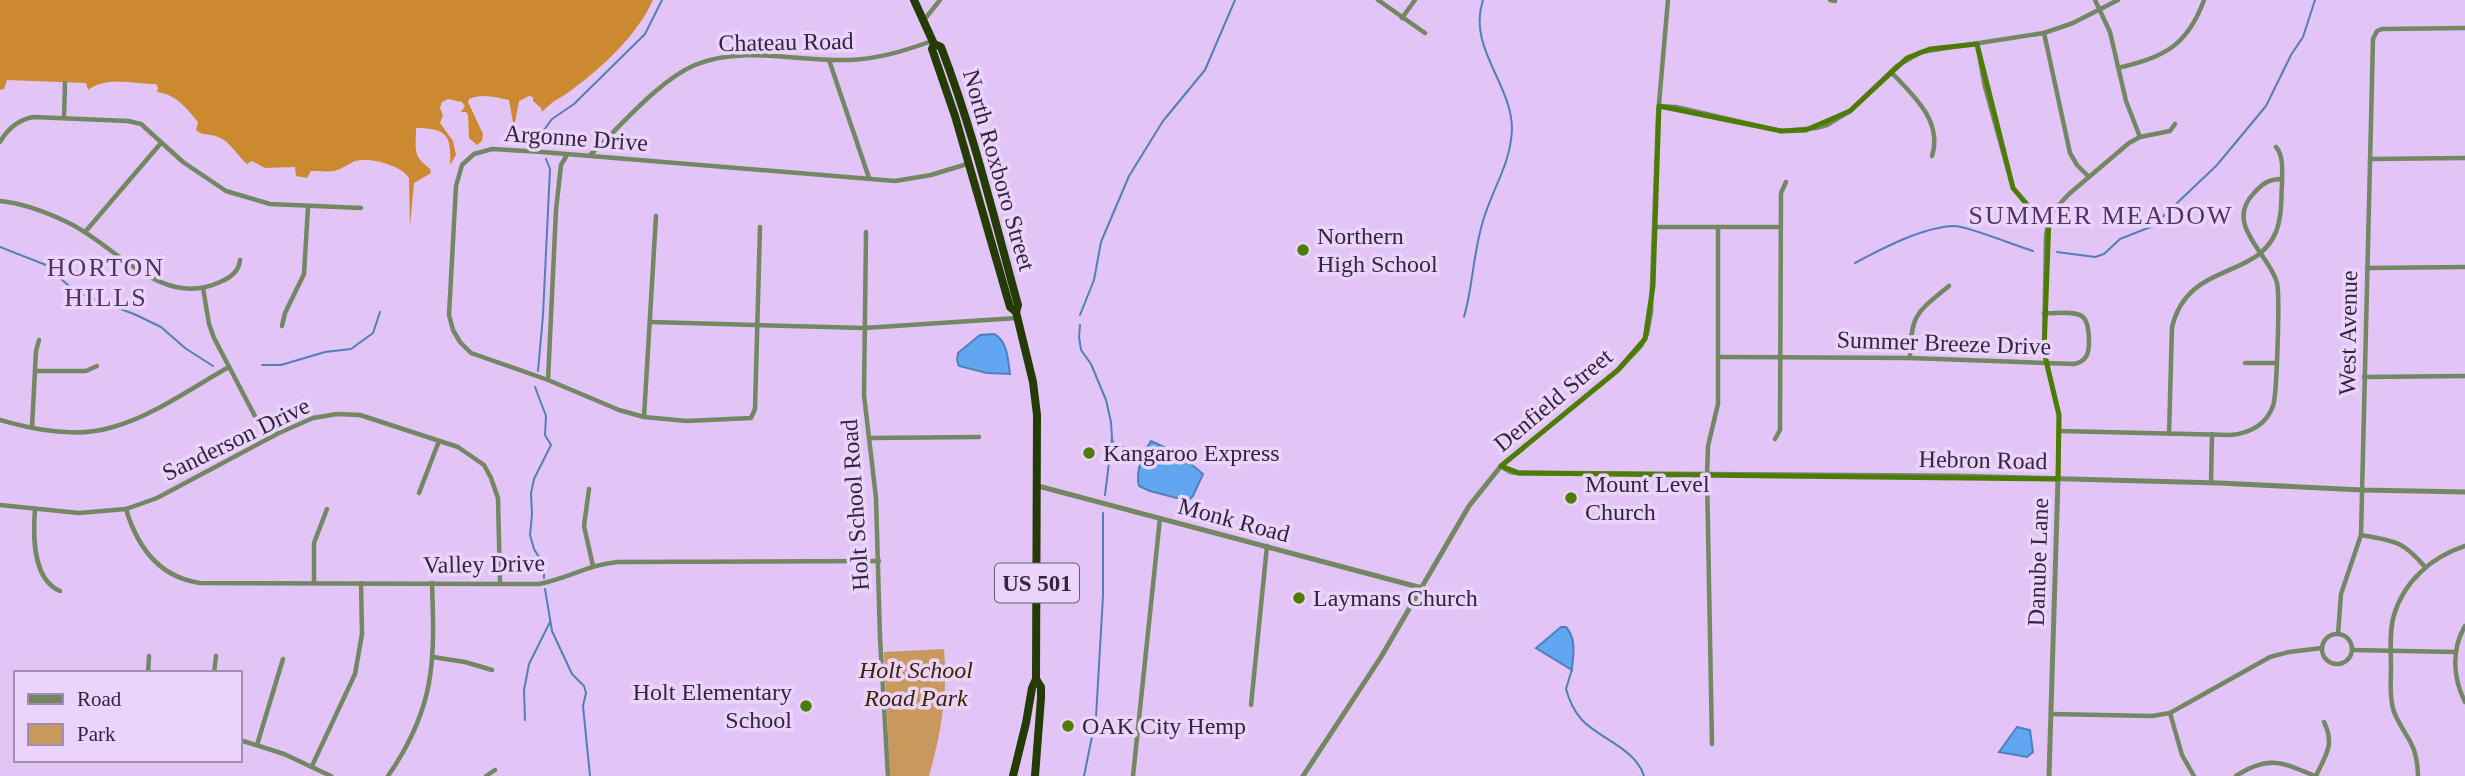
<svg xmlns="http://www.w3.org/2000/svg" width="2465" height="776" font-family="Georgia,serif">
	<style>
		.green { fill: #c9985c }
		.forest { fill: #cb8a2f }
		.water { fill: #60a6f0; stroke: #527fba; stroke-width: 2 }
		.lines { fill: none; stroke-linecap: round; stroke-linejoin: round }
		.stream { stroke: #527fba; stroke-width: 2 }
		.minor { stroke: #738763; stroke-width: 4.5 }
		.tertiary { stroke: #738763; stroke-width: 5 }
		.trunk { stroke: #243b06; stroke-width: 8 }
		.marked { fill: none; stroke: #4d7c04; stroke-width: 5; stroke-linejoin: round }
		.poi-dot { fill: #4d7c04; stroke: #ebd4fb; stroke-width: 2.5 }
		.labels { text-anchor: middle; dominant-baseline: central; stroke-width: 7; stroke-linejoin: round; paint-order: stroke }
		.shield { fill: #ebd4fb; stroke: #6a5a76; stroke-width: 2 }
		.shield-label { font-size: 23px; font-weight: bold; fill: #33253d }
		.street-label { font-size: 24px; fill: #33253d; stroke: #ebd4fb }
		.poi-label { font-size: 24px; fill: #33253d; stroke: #ebd4fb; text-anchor: start }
		.park-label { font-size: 24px; font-style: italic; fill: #3e2400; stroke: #ebd4fb }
		.neighbourhood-label { font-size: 26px; letter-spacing: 2px; fill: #533268; stroke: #ebd4fb }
	</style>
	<rect width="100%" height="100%" fill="#e2c4f7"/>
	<path class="green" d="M944,649C948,694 941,733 929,776H890L884,652Z"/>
	<path class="forest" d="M0,0H653C637,35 604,66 573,89C560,99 553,100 542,112L541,108L533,101V97L529,96L519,101L514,128L509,100C496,97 481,93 469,99L468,102L483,134L482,141L477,145L469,138L468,115L466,112H461L465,106L462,102L448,99L442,102L440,108L443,115L440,123L453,141L456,155L450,165C452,135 446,128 416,128C416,150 412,155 430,169L431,173L414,183L410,226L409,178C401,165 367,156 353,162C346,165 342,169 334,171C326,172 319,171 311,171L307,178L296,176L295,167L265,168L252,161L247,164C238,157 231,142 218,137C209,133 204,137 196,130L198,122C186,107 176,95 157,92L158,88L156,84C135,84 105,76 88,90L86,83L7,80L4,89L0,90Z"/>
	<g class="water">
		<path d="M994,334C1008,341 1008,361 1010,374L987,373L959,366L957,360L958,353L980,335Z"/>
		<path d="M1151,441L1179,454L1203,474L1193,496L1188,501L1150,491L1139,486C1135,472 1143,453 1151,441Z"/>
		<path d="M1561,627H1566C1577,640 1573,654 1572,670L1536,648Z"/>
		<path d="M2017,727L2030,730L2033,752L2027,757L1999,752Z"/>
	</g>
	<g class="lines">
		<g class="stream">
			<path d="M543,144L544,130L552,119L574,104L645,34L662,0"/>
			<path d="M0,247L46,265L70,287L88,297L134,314L161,327L185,348L213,366"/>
			<path d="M2057,252L2095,257L2104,254L2120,239L2153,226L2217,165L2266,106L2291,55L2303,37L2315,0"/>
			<path d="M1855,263C1883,248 1923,227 1954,226C1968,226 2016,246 2033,251"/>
			<path d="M1080,315L1094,280L1101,242L1129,176L1163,121L1205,70L1235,0"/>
			<path d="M1464,317C1473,286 1473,253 1483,221C1492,190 1511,163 1512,129C1512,84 1467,47 1483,0"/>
			<path d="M1080,325L1079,337L1081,350L1091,364L1106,400L1111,422L1112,438L1105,495"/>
			<path d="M262,365H281L325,352L351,349L373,333L380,312"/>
			<path d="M538,371L543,315L550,169L546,159"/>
			<path d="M535,387L546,416L545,435L551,445L534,479L531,493L532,514L530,535L534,549L544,565V578"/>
			<path d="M1112,439L1114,444L1143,454"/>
			<path d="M545,589L552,631L572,674L584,686L586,693L583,706L590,776"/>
			<path d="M1572,669L1566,689C1569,700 1574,711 1582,720C1600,739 1636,749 1644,776"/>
			<path d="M525,720L524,690L529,664L550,622"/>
			<path d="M1084,776L1096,717L1103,596V513"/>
		</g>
		<g class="minor">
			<path d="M1378,0L1425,33"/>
			<path d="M1830,0L1835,1"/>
			<path d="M2095,0L2110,32L2126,101L2140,137"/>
			<path d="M1402,18L1415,0"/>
			<path d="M924,20L940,0"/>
			<path d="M2044,33L2070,153L2077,165L2089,177"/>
			<path d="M1977,44L1985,87L2013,188L2030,208L2049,217"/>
			<path d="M829,60L869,178"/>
			<path d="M2118,68C2163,57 2187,47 2204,0"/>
			<path d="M1891,72C1913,95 1943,121 1932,156"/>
			<path d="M1659,106L1676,107L1781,131L1816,128L1827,125L1850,111L1897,66L1921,52L2044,33L2073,23L2118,0"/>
			<path d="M64,117L65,83"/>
			<path d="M0,142C8,128 18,120 33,117L128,121L141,124L183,162L226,191L270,204L361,208"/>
			<path d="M590,155C619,128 659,80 695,65C743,45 799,62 849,60C878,59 904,51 932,41"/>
			<path d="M2370,159L2465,158"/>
			<path d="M0,201C21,203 48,213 67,222C115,244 161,310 220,282C230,278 239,272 240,260"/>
			<path d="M760,227L755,409L751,418L687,421L644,417L619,410L548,380L471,353L460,342L453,330L449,315L456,186L462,165L474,154L492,149L542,152L895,181L931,175L967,164"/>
			<path d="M1656,227H1780"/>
			<path d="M85,232L161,143"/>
			<path d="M866,232L864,395L876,498L880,637L888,776"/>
			<path d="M2367,268L2465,267"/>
			<path d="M203,288L209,324L214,338L267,439"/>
			<path d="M651,322L864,328L1017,318"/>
			<path d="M282,326L285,313L304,274L308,207"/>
			<path d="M1719,357L1910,358L2074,364C2079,363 2084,361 2087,355C2090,347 2090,323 2083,317C2075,310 2054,314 2044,313"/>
			<path d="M1910,358C1911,314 1916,313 1949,286"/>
			<path d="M2245,363H2276"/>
			<path d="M35,371H86L97,366"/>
			<path d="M2364,377L2465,376"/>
			<path d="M548,380L556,210L561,165L567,155"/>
			<path d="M644,417L656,216"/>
			<path d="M0,420C34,430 78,438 113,427C153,416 193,387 229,367"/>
			<path d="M32,427L36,351L39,340"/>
			<path d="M2059,431L2231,435C2250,433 2266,425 2273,406C2277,395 2280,295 2277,283C2270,254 2223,225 2254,193C2263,183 2269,179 2282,179"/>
			<path d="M2169,434L2172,327C2188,261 2255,281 2276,232C2282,217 2281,200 2282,184C2282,172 2284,156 2276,147"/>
			<path d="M869,438L979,437"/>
			<path d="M1775,439L1780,430L1781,193L1786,182"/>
			<path d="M1501,466L1618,370L1641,346L1647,334L1651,312L1658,115L1668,0"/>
			<path d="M2058,479L2059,415L2044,352L2046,236L2049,217L2053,211L2069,194L2129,143L2140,137L2170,131L2175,124"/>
			<path d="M2211,483L2212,434"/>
			<path d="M589,489L584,526L593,566"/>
			<path d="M419,493L439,441"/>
			<path d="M0,505L79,513L126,509L157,498L279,433L313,418L337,414L360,415L458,447L484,465L491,478L498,498L500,583"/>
			<path d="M35,509C33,535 32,579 60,591"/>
			<path d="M126,509C137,546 158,577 200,583L539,584C567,579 590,564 618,562L879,561"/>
			<path d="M2361,535C2394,541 2402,540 2425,567"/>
			<path d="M314,583V543L327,509"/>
			<path d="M2465,626C2451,650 2453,678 2465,702"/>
			<path d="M2338,634L2341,594L2361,535L2373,39L2377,31L2382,29L2465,28"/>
			<circle cx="2337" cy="649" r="15"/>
			<path d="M2352,650L2455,652"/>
			<path d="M433,657L465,662L492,670"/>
			<path d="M148,673L149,656"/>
			<path d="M214,673L216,656"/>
			<path d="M1251,705L1267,546"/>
			<path d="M2170,713L2182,755L2194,776"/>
			<path d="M2051,714L2152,716L2170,713L2270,657L2289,652L2322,648"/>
			<path d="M240,740L284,754L331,776"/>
			<path d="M1712,744L1707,475L1708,446L1718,404V227"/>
			<path d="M257,745L283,659"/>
			<path d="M312,766L355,674L362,634L361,583"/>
			<path d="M388,776C435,708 435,663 432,583"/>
			<path d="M486,776L495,770"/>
			<path d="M1133,776L1160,518"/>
			<path d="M2236,776C2268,755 2282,762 2315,776"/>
			<path d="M2316,776C2326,754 2335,745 2324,722"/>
			<path d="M2418,776C2417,741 2406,740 2394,712C2389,698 2391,682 2391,669C2391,652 2389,631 2394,615C2404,581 2432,557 2465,546"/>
		</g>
		<g class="tertiary">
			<path d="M1038,486L1422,588"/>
			<path d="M1303,776L1381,657L1469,506L1501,466L1511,472L1519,473L1956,476L2219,483L2362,490L2465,492"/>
			<path d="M2049,776L2058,479"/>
		</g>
		<g class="trunk">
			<path d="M914,0L934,44L932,49L955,116L1010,307L1016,312"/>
			<path d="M934,44L941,47C973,130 994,218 1018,305L1016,312L1033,382L1037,415L1036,679L1041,687V698L1035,776"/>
			<path d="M1013,776L1026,723L1032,688L1036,679"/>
		</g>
	</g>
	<path class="marked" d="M1977,44L2013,188L2030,208L2049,217L2044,352L2059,415L2058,479L1519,473L1501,466L1618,370L1645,339L1653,286L1659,106L1781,131L1806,130L1850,111L1907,58L1930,49Z"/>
	<g class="poi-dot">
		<circle cx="1303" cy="250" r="7"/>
		<circle cx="1089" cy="453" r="7"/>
		<circle cx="1571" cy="498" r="7"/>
		<circle cx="1299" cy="598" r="7"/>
		<circle cx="806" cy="706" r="7"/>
		<circle cx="1068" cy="726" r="7"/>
	</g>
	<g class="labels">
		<rect class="shield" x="995" y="563.5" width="84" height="39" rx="5"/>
		<g class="shield-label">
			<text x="1037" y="583">US 501</text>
		</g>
		<g class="street-label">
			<text transform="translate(786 42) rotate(-1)">Chateau Road</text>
			<text transform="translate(576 138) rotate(4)">Argonne Drive</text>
			<text transform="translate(999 170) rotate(74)">North Roxboro Street</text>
			<text transform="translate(2348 333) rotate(-89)">West Avenue</text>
			<text transform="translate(1944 343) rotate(2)">Summer Breeze Drive</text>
			<text transform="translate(1553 400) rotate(-40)">Denfield Street</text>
			<text transform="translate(236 439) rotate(-26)">Sanderson Drive</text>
			<text transform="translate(1983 460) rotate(1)">Hebron Road</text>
			<text transform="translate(855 505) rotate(-94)">Holt School Road</text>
			<text transform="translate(1234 520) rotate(15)">Monk Road</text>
			<text transform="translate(2038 562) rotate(-88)">Danube Lane</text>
			<text transform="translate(484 564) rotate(-1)">Valley Drive</text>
		</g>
		<g class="poi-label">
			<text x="1317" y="236">Northern<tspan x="1317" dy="28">High School</tspan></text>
			<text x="1103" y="453">Kangaroo Express</text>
			<text x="1585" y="484">Mount Level<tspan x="1585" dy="28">Church</tspan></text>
			<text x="1313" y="598">Laymans Church</text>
			<text x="792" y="692" text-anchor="end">Holt Elementary<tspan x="792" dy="28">School</tspan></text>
			<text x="1082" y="726">OAK City Hemp</text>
		</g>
		<g class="park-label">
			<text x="916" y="670">Holt School<tspan x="916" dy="28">Road Park</tspan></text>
		</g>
		<g class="neighbourhood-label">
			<text x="2101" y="215">SUMMER MEADOW</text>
			<text x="106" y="267">HORTON<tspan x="106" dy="30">HILLS</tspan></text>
		</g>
	</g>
	<rect x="14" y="671" width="228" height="91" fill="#ebd4fb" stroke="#a18eaf" stroke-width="2"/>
	<rect x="28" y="694" width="35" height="10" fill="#738763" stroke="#a18eaf" stroke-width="2"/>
	<text x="77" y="706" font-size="21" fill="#33253d">Road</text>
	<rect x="28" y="724" width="35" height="21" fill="#c9985c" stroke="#a18eaf" stroke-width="2"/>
	<text x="77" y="741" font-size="21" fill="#33253d">Park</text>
</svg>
